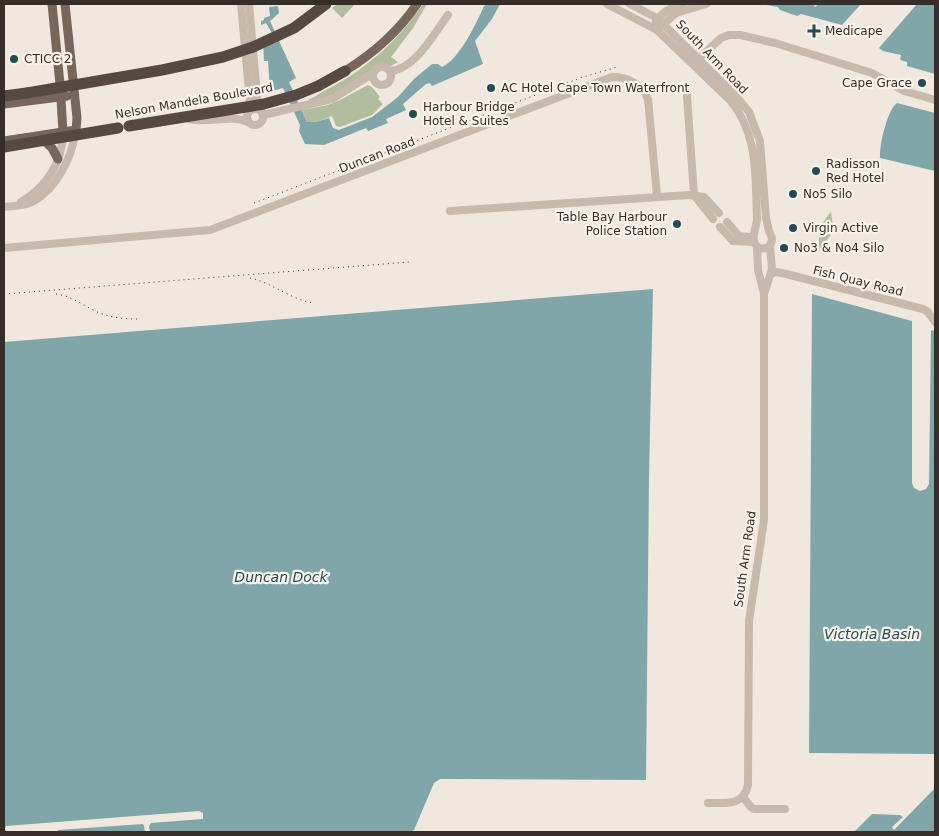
<svg xmlns="http://www.w3.org/2000/svg" width="939" height="836" font-family="'DejaVu Sans',sans-serif">
	<style>
		.green { fill: #b2bd9f }
		.water { fill: #80a6aa }
		.pier { fill: #f0e8de }
		.lines { fill: none; stroke-linecap: round; stroke-linejoin: round }
		.minor { stroke: #c7b9ab; stroke-width: 8 }
		.major { stroke: #76665c; stroke-width: 9 }
		.highway { stroke: #554941; stroke-width: 11 }
		.rail { stroke: #352e29; stroke-width: 1; stroke-dasharray: 1 4; stroke-linecap: butt }
		.highway-bridge { stroke: #554941; stroke-width: 11 }
		.poi-dot { fill: #234d52; stroke: #f8f2ea; stroke-width: 2 }
		.labels { text-anchor: middle; dominant-baseline: central; stroke-width: 4.5; stroke-linejoin: round; paint-order: stroke }
		.poi-label { font-size: 12px; fill: #352e29; stroke: #f8f2ea; text-anchor: start }
		.street-label { font-size: 12px; fill: #352e29; stroke: #f8f2ea }
		.water-label { font-size: 14px; font-style: italic; fill: #234d52; stroke: #f8f2ea }
	</style>
	<rect width="100%" height="100%" fill="#f0e8de"/>
	<g class="green">
		<path d="M337,4H355L342,18L332,8Z"/>
		<path d="M423,4H427L413,28L391,57L398,62L391,66L378,64L374,66L367,75L333,95L311,101L308,100C313,98 317,95 322,92C364,71 396,43 423,4Z"/>
		<path d="M368,85L372,87L380,97L378,99L383,104L372,115L340,127L336,126L332,116L316,122H307L302,110L328,105L340,100Z"/>
		<path d="M831,212L833,226L830,227L831,229L828,231V233L831,235L821,247L820,252C817,237 820,223 831,212Z"/>
	</g>
	<g class="water">
		<path d="M488,4H500L492,19L475,41L483,64L432,86L430,83L426,84L403,104L406,110L386,119L388,123L368,131L366,128L324,145L305,144L299,131L300,125L283,88L270,92L268,61H264L263,38L272,33L266,23L261,25V21L264,20V18L270,16L269,7L278,6L279,13L270,21L296,78L289,82L307,122H316L329,118L333,128L339,130L372,117L398,97L414,79L432,64H438L442,67C459,60 477,22 484,6Z"/>
		<path d="M761,4H813L815,7L819,4H861L842,25L801,14L797,16L780,10L778,7Z"/>
		<path d="M917,4H935V74L907,66V62L900,60L901,55L883,51L879,48Z"/>
		<path d="M897,103L935,113V171L880,158C879,146 887,110 897,103Z"/>
		<path d="M653,289L649,478L646,780L440,779L434,783L414,830L410,832H4V342Z"/>
		<path d="M812,294L912,321V483L914,488L920,491L926,489L929,484L931,330L935,331V754L809,753Z"/>
		<path d="M935,788V832H854L872,814L900,815L903,817L892,827L894,830Z"/>
	</g>
	<path class="pier" d="M199,811L203,813V819L151,823L149,826L150,832H145L144,826L143,824L58,830L57,832H6V830H4L6,826Z"/>
	<g class="lines">
		<g class="minor">
			<path d="M241,4L250,102L248,113"/>
			<path d="M249,4L258,107"/>
			<path d="M607,4L657,30L730,100C759,135 755,176 757,219C756,230 749,241 759,248C767,250 772,246 772,238L769,231L766,218L760,141L749,112L735,95L657,18L630,4"/>
			<path d="M656,21C662,12 673,6 683,4"/>
			<path d="M660,27L676,13L706,4"/>
			<path d="M696,61L721,38L729,35H740L775,43L872,73L904,91L935,100"/>
			<circle cx="382" cy="76" r="9"/>
			<path d="M390,71C415,70 434,33 448,15"/>
			<path d="M687,96L694,195"/>
			<circle cx="255" cy="117" r="8"/>
			<path d="M263,115L332,99L372,74"/>
			<path d="M188,119C207,124 230,114 248,122"/>
			<path d="M694,195L713,219"/>
			<path d="M21,202C46,187 61,165 63,135"/>
			<path d="M4,207C14,206 25,206 34,201C57,188 72,157 75,133"/>
			<path d="M450,211L689,195L704,197L719,213"/>
			<path d="M727,222L739,236L750,237"/>
			<path d="M720,227L733,241L754,242"/>
			<path d="M4,248L210,230L612,77C628,77 642,84 648,99L657,196"/>
			<path d="M771,274L776,272L786,274L923,309L928,312L935,322"/>
			<path d="M765,291L772,269L770,246"/>
			<path d="M743,797L750,806L754,809H785"/>
			<path d="M708,803C725,803 744,806 748,785L749,621L764,520V293L758,270L757,247"/>
		</g>
		<g class="major">
			<path d="M52,4L60,84L63,132"/>
			<path d="M345,71C374,53 398,32 417,4"/>
			<path d="M4,104L67,96"/>
			<path d="M41,138L52,148L58,159"/>
			<path d="M4,141L76,130L77,118L65,4"/>
		</g>
		<g class="highway">
			<path d="M253,47L294,28L326,4"/>
			<path d="M318,86L345,71"/>
			<path d="M4,96L27,93"/>
		</g>
		<g class="rail">
			<path d="M254,203L580,78L617,67"/>
			<path d="M250,278C273,283 291,300 314,303"/>
			<path d="M4,294L409,262"/>
			<path d="M56,294C71,296 81,304 95,311C108,317 122,319 137,319"/>
		</g>
		<g class="highway-bridge">
			<path d="M27,93L162,70L223,57L253,47"/>
			<path d="M129,126L264,104L296,95L318,86"/>
			<path d="M4,147L118,128"/>
		</g>
	</g>
	<g class="poi-dot">
		<path d="M811.5 23.5h5v5h5v5h-5v5h-5v-5h-5v-5h5z"/>
		<circle cx="14" cy="59" r="5"/>
		<circle cx="922" cy="83" r="5"/>
		<circle cx="491" cy="88" r="5"/>
		<circle cx="413" cy="114" r="5"/>
		<circle cx="816" cy="171" r="5"/>
		<circle cx="793" cy="194" r="5"/>
		<circle cx="677" cy="224" r="5"/>
		<circle cx="793" cy="228" r="5"/>
		<circle cx="784" cy="248" r="5"/>
	</g>
	<g class="labels">
		<g class="poi-label">
			<text x="825" y="31">Medicape</text>
			<text x="24" y="59">CTICC 2</text>
			<text x="912" y="83" text-anchor="end">Cape Grace</text>
			<text x="501" y="88">AC Hotel Cape Town Waterfront</text>
			<text x="423" y="107">Harbour Bridge<tspan x="423" dy="14">Hotel &amp; Suites</tspan></text>
			<text x="826" y="164">Radisson<tspan x="826" dy="14">Red Hotel</tspan></text>
			<text x="803" y="194">No5 Silo</text>
			<text x="667" y="217" text-anchor="end">Table Bay Harbour<tspan x="667" dy="14">Police Station</tspan></text>
			<text x="803" y="228">Virgin Active</text>
			<text x="794" y="248">No3 &amp; No4 Silo</text>
		</g>
		<g class="street-label">
			<text transform="translate(712 57) rotate(46)">South Arm Road</text>
			<text transform="translate(194 101) rotate(-10)">Nelson Mandela Boulevard</text>
			<text transform="translate(377 155) rotate(-21)">Duncan Road</text>
			<text transform="translate(858 281) rotate(14)">Fish Quay Road</text>
			<text transform="translate(745 559) rotate(-82)">South Arm Road</text>
		</g>
		<g class="water-label">
			<text x="281" y="577">Duncan Dock</text>
			<text x="872" y="634">Victoria Basin</text>
		</g>
	</g>
	<rect width="939" height="836" fill="none" stroke="#352e29" stroke-width="10"/>
</svg>
